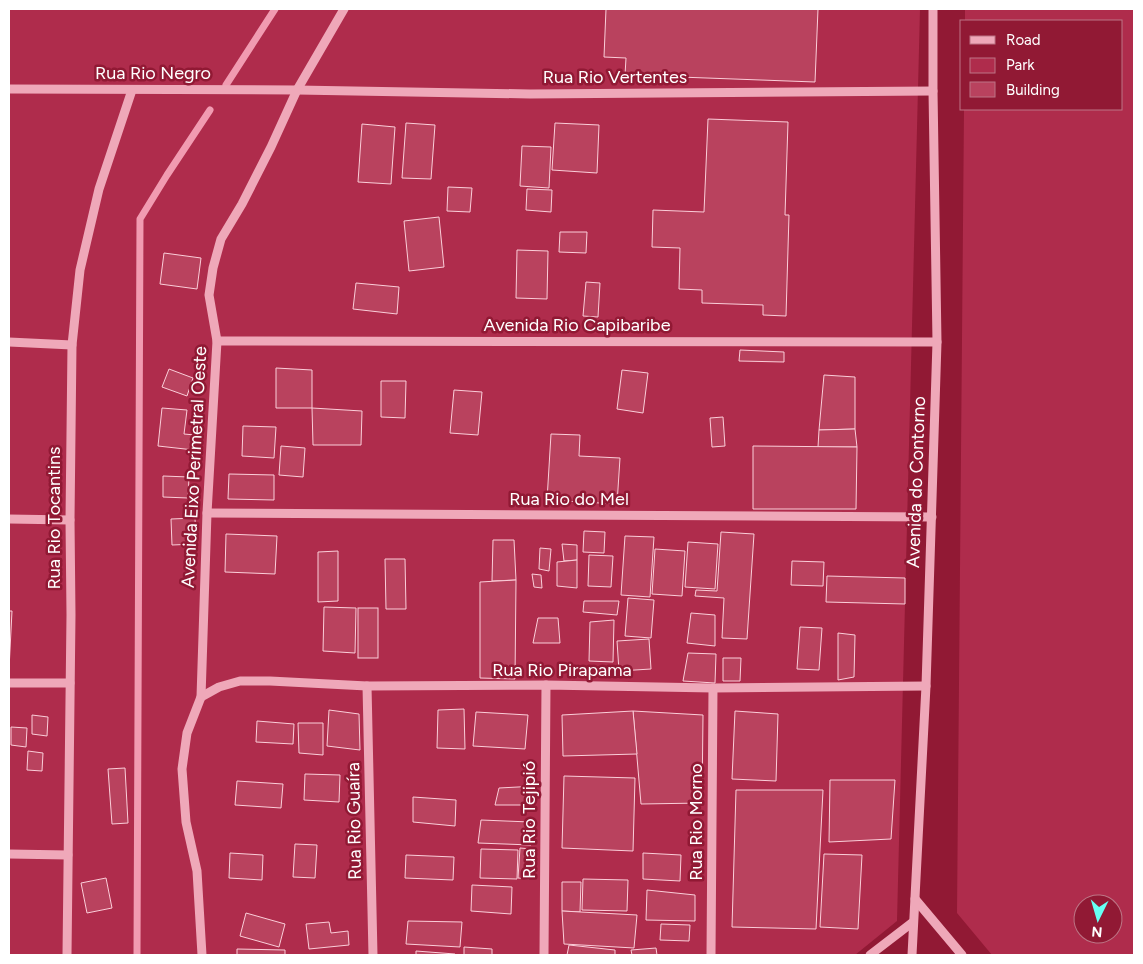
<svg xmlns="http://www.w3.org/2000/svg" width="1143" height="964" font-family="Figtree,sans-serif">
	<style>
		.green { fill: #af2c4c; fill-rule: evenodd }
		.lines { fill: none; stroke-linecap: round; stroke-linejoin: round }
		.stream { stroke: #f19bb1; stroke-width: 7 }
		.building { fill: #b9425e; stroke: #fbced9 }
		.minor { stroke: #efa8b9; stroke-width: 9 }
		.labels { text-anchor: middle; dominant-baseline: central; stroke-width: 5; stroke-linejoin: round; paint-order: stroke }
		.street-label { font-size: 18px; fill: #fff; stroke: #911934 }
	</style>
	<rect width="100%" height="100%" fill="#911934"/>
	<g class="green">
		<path d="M9,9H920L897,921L855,955H9Z"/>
		<path d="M965,9H1134V955H992L957,913L964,109H1122V21H965ZM1083,904H1113V934H1083Z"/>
	</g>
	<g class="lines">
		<g class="stream">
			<path d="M226,85L275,9"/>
			<path d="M137,955L140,219L167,175L210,110"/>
		</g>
	</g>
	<g class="building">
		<path d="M606,9H818L815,82L625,75L626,58L604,57Z"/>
		<path d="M708,119L788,122L785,215H789L786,316L763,315V305L702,303V290L679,289L680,248L652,247L653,210L704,212Z"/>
		<path d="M406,123L435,125L431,179L402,178Z"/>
		<path d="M555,123L599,125L597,173L552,170Z"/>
		<path d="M362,124L395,127L391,184L358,182Z"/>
		<path d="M522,146L551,147L549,188L520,186Z"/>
		<path d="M448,187L472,188L470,212L447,211Z"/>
		<path d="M527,189L552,190L551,212L526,210Z"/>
		<path d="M439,217L444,267L409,271L404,221Z"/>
		<path d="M560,232H587L586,253L559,252Z"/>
		<path d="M517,250L548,251L547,299L516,298Z"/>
		<path d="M164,253L201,258L197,289L160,284Z"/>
		<path d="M586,282L600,283L598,317L583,316Z"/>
		<path d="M356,283L399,287L397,314L353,309Z"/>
		<path d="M740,350L784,352V362L739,361Z"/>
		<path d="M276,368L312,370V408H276Z"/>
		<path d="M169,369L193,378L187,396L162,387Z"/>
		<path d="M622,370L648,373L643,413L617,409Z"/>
		<path d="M824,375L855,377V429L819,430Z"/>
		<path d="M381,381H406L405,418L381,417Z"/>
		<path d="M454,390L482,392L478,435L450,433Z"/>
		<path d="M162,408L187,410L184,434L195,435L194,450L158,446Z"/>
		<path d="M312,408L362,411L361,445H313Z"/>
		<path d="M723,417L725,446L712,447L710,418Z"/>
		<path d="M243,426L276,427L274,458L242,456Z"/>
		<path d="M855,429L857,447H818L819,430Z"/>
		<path d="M551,434L580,435L579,456L620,458L617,504L547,500Z"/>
		<path d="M281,446L305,448L303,477L279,475Z"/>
		<path d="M753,446L857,447L856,509H753Z"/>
		<path d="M229,474L274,475V500L228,499Z"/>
		<path d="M163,476L189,477L188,498L163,497Z"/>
		<path d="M195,518L196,544L172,545L171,519Z"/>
		<path d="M584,531L605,532L604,553L583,552Z"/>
		<path d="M721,532L754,534L747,639L722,638L724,598L695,596L696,590L717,591Z"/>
		<path d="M226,534L277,536L275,574L225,572Z"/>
		<path d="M625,536L654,537L650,597L621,595Z"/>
		<path d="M493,540H514L516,580L492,581Z"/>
		<path d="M688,542L718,544L715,589L685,587Z"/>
		<path d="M562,544L577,545V560L564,561Z"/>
		<path d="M540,548L551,549L549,571L539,569Z"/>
		<path d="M655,549L685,551L682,596L652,594Z"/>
		<path d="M338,551V601L318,602V552Z"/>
		<path d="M589,555L613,556L611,587L588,586Z"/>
		<path d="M385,559H405L406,609H386Z"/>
		<path d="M577,560V588L557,586V562Z"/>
		<path d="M792,561L824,562L823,586L791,585Z"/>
		<path d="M532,574L541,575L542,588L534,587Z"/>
		<path d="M827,576L905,578V604L826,602Z"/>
		<path d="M516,580L515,679L480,678V582Z"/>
		<path d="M628,598L654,600L651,638L625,636Z"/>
		<path d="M584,601H619L617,615L583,612Z"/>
		<path d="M324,607L356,608L355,653L323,651Z"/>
		<rect x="358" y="608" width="20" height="50"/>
		<path d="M9,611H12L9,669Z"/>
		<path d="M691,613L715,615V646L687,643Z"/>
		<path d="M538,618H558L560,643H533Z"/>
		<path d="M614,620L613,662L589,661L590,622Z"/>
		<path d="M800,627L822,628L819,670L797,669Z"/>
		<path d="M838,633L855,635L854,677L838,680Z"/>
		<path d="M649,639L651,669L619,671L617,641Z"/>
		<path d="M688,653L716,654L715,683L683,681Z"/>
		<path d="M723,658H741L740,681H723Z"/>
		<path d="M464,709L465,749L437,748L438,710Z"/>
		<path d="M329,710L359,714L360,750L327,746Z"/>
		<path d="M633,711L703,715L702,803L641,804Z"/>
		<path d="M633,711L637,754L563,756L562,715Z"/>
		<path d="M735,711L778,714L776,781L732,779Z"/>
		<path d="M476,712L528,715L525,749L473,746Z"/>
		<path d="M32,715L48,717L47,736L32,734Z"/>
		<path d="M257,721L294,724L293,744L256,742Z"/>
		<path d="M298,723H323V755L299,753Z"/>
		<path d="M11,727L27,728L26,747L11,745Z"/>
		<path d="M28,751L43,753L42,771L27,770Z"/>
		<path d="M125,768L128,823L112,824L108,769Z"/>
		<path d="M305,774L340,775L339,802L304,800Z"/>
		<path d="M564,776L635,778L633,851L562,848Z"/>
		<path d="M830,780H895L891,839L829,842Z"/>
		<path d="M237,781L283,784L281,808L235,805Z"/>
		<path d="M537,786L534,805H495L499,788Z"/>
		<path d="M736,790H823L816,929L732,927Z"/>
		<path d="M413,797L456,800L455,826L413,822Z"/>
		<path d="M481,820L530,822L531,845L478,843Z"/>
		<path d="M295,844L317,845L315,878L293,877Z"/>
		<path d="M520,848L531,849L529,879L518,878Z"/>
		<path d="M481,849L518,850L517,879L480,878Z"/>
		<path d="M230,853L263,855L262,880L229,878Z"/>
		<path d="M643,853L681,855L680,881L643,879Z"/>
		<path d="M824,854L862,855L858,929L820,927Z"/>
		<path d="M406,855L454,857L453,880L405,878Z"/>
		<path d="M106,878L112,908L87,913L81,883Z"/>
		<path d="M583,879L628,880L627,911L582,910Z"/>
		<path d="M562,882H581L580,912L562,911Z"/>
		<path d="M472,885L512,887L511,914L471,911Z"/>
		<path d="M647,890L695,895V921L646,920Z"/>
		<path d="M562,911L637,915L634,948L564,944Z"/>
		<path d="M246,913L285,924L279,947L240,936Z"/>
		<path d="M408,921L462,922L460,947L406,944Z"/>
		<path d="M329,922L331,933L348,931L349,945L309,949L306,924Z"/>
		<path d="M661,924L690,925L689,941L660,940Z"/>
		<path d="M569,945L615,950V955H567Z"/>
		<path d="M464,947L492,949V955H464Z"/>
		<path d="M656,948L657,955H632L631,950Z"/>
		<path d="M237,949L285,950V955H237Z"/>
		<path d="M416,951L455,954V955H416Z"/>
	</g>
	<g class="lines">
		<g class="minor">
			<path d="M9,89L297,90L530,94L933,91"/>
			<path d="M217,341L937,342"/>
			<path d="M9,342L72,345"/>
			<path d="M207,513L932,517"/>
			<path d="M9,519L70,520"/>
			<path d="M9,683H70"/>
			<path d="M367,686L373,955"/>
			<path d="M201,697L219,687L240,681H270L367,686L546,685L713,688L926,686"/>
			<path d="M9,854L68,855"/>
			<path d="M915,899L962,955"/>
			<path d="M67,955L71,615L70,520L72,345L80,270L99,189L132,90"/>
			<path d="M202,955L197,871L186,822L182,769L187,733L201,697L207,513L217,341L209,295L213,268L221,239L242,204L271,147L297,90L344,9"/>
			<path d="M544,955L546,685"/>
			<path d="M711,955L713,688"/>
			<path d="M870,955L913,922"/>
			<path d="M912,955L926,686L937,342L933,91V9"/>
		</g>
	</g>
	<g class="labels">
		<g class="street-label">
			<text x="153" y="73">Rua Rio Negro</text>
			<text x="615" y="77">Rua Rio Vertentes</text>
			<text x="577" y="325">Avenida Rio Capibaribe</text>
			<text transform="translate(194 467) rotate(-87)">Avenida Eixo Perimetral Oeste</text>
			<text transform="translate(916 482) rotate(-88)">Avenida do Contorno</text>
			<text x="569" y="499">Rua Rio do Mel</text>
			<text transform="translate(54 518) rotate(-90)">Rua Rio Tocantins</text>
			<text x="562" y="670">Rua Rio Pirapama</text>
			<text transform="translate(529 820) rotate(-90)">Rua Rio Tejipió</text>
			<text transform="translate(354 821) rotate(-91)">Rua Rio Guaíra</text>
			<text transform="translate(696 822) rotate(-90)">Rua Rio Morno</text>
		</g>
	</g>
	<rect width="1143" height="964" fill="none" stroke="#ffffff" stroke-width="20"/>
	<rect x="960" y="20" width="162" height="90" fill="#911934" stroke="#bd7585"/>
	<rect x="970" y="36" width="25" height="8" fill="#efa8b9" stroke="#bd7585"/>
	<text x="1006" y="45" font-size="15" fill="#ffffff">Road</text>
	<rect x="970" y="58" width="25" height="15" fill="#af2c4c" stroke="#bd7585"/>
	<text x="1006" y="70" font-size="15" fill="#ffffff">Park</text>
	<rect x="970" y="82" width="25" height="15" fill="#b9425e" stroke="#bd7585"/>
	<text x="1006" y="95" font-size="15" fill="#ffffff">Building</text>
	<g transform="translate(1098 919) rotate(185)"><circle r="24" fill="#911934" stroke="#bd7585"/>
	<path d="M0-4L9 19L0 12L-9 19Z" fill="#66fff3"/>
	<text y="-8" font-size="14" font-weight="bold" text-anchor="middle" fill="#ffffff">N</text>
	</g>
</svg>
